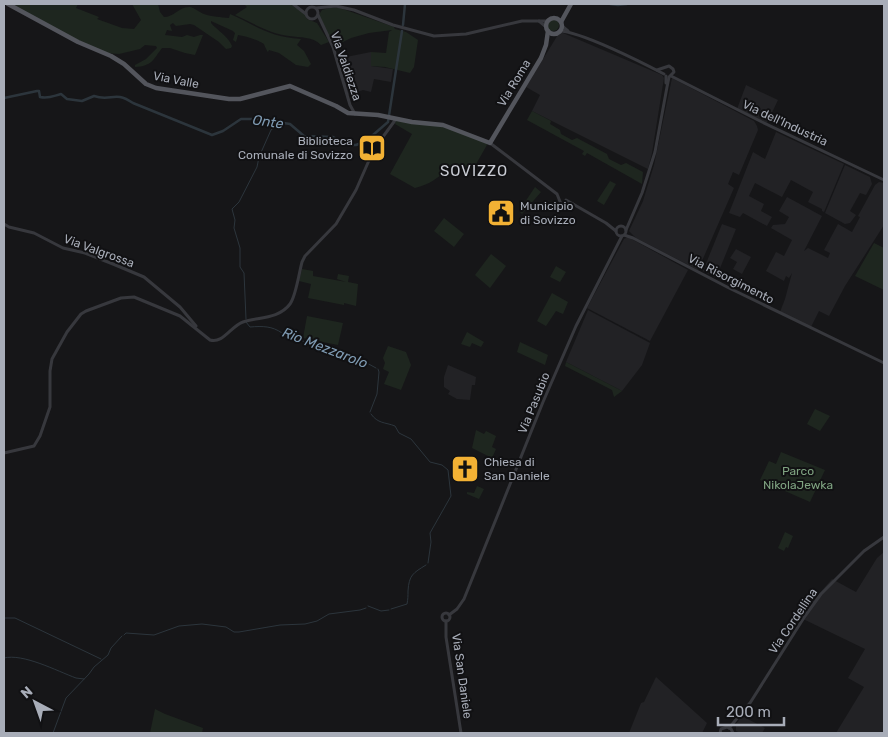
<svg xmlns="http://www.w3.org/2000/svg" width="888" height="737" font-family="Rubik,sans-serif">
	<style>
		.built { fill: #222225 }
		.green { fill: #1e261f }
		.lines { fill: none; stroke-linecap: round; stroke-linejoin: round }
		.stream { stroke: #2c353c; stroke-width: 1 }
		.canal { stroke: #2c353c; stroke-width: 2.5 }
		.minor { stroke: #37383d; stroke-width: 3 }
		.major { stroke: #53555c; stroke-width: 4.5 }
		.labels { text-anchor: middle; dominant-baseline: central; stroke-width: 4; stroke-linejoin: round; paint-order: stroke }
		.street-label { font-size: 12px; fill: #a8adb8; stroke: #111113 }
		.poi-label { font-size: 12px; fill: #a8adb8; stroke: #111113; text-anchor: start }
		.park-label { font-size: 12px; fill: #7fa381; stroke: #111113 }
		.water-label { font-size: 14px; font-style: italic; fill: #7f9bb3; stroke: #111113 }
		.quarter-label { font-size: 15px; letter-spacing: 1px; fill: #c9ccd4; stroke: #111113 }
	</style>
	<rect width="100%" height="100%" fill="#161618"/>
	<g class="built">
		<path d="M559,33H563L662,75L664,78L652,153L648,169L532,111L540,95L526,87Z"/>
		<path d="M371,52V66L393,69L391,82L374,79L371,92L363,90L348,95L339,66L340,62L346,57Z"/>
		<path d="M672,78L754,121L757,126L758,130L739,175L733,172L728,184L734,188L698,270L636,238L629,231L643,201L654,165Z"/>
		<path d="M746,85L778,100L767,123L737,109Z"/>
		<path d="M776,132L844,164L824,212L822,211V209L808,202L813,192L791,180L782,197L755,183L749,196L764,204L761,211L772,217L767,226L743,213L740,217L729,213L753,152L765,159Z"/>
		<path d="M845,165L870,177L872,184L866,195L860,193L850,211L856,215L850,223L845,224L825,213Z"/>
		<path d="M879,182L884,183V225L845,286L829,316L819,311L811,327L780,312L785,299L792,273L789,278L786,276L784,281L766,271L776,252L784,256L792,240L771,228L773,225L785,224L789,217L779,211L787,197L822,216L804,251L808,248L828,258L830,253L824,250L838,224L852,232L860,217L858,216L875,185Z"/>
		<path d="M722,224L736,229L716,278L703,271Z"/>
		<path d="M628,237L688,270L650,341L587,308L624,239Z"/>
		<path d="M736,249L751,257L742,274L733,269L737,262L730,258Z"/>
		<path d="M588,310L650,343L642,365L622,391L566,362Z"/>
		<path d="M448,365L476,377L475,385H472L470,400L457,399L448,394L450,391L444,387V377Z"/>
		<path d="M884,552V733H836L864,687L848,678L865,649L801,618L806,609L832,579L856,592L877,558Z"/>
		<path d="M656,677L707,723L702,733H629L641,703L644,702Z"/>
		<path d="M742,716L765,728L762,733H740L736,731V724Z"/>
	</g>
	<g class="green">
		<path d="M11,4H78L76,8L99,17L97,19L122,28L134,29L141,20L132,4H158L160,12L164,17C174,17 180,6 190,7C195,8 199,12 204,14C212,17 221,17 229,18L230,14C257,26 269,37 301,39L297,45L304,51L311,64L308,67L296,65L279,53L269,50L268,52C267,51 264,45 264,44C258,40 245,36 238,35L236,42L233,40L235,33L233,31L211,21V23C218,31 228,36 232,46L231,48L226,49L219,42L194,25L190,24L176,26L173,23L170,25L172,31L167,30L165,35L182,37L187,35L194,37L200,35H203L195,55L185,53L170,48H162C153,60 152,66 135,67V65L146,59L157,48L156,46L145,45L140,49L119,54L105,53L68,35Z"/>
		<path d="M244,4H290L304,13L307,19L317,23L329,42L321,45C312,36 301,38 289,36C268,33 253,23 235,15L247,7Z"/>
		<path d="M330,8H340L394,27L395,29L406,32L418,40L414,67L410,73L385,67L371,66V52L386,53L389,32L392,30L369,33L351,38L333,47L319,15L322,10Z"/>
		<circle cx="553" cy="25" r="6"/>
		<path d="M532,111L551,121L550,124L560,130L561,134L572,140L577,138L607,154L609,159L621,165L626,163L643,172L642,184L587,153L585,156L582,154L584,151L527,120Z"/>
		<path d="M396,120L445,127L488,143L475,166C468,172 461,166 452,169C445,171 440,176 434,180C428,184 422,186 415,188L390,174L412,134L395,124Z"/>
		<path d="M610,181L616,184L604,205L597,201Z"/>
		<path d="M535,187L541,192L522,214L520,212L527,203L525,202Z"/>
		<path d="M444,218L464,234L454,247L434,231Z"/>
		<path d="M874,243L884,248V290L855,276Z"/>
		<path d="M491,254L506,266L490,288L475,275Z"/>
		<path d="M556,266L566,272L560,282L550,277Z"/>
		<path d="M302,269L313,271V276L346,282L337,279L338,274L349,276L348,282L358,284L356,306L344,303V305L308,298L311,284L299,281Z"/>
		<path d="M552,293L568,302L563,314L556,311L546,326L537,321Z"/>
		<path d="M307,316L343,323L338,345L303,338Z"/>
		<path d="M467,332L484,342L481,347L472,343L470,347L461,344Z"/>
		<path d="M520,342L548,355L545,365L517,352Z"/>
		<path d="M388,346L406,352L411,365L401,390L384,384L389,372L383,369L385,363L383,358Z"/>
		<path d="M566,362L622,391L614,397L612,390L565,366Z"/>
		<path d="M815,409L830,416L820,431L807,424Z"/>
		<path d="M476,430L484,434L486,431L496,436L492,447L496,449L492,458L472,448Z"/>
		<path d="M781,452L825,470L810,502L760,480L769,461L776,464Z"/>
		<path d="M477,486L484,489L479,499L467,494V492L474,493Z"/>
		<path d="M785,532L793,536L788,548L786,547L784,551L778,548Z"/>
		<path d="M155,709L165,714L203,728L202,733H150Z"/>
	</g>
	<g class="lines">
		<g class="stream">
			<path d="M246,319L244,273L240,267V248L234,228L235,220L232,209L239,202L257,167L259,157L271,130L281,122"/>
			<path d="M246,322L250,327C263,326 272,326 282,333L353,360L365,362L376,368"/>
			<path d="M370,412L377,394L379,372L378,369"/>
			<path d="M371,414C378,424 385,422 395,426L399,433L411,439L430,462L442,465L448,470L451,496L430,533L431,542L428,563"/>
			<path d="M368,606L381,611L389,610"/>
			<path d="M391,609L407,604C408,599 408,596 408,591C409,575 413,573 426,565"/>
			<path d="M4,618H15L101,659"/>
			<path d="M124,635L126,633L154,635L179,626L202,624L226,627L234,632H239L280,625L305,624L317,621L329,614L360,610L366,608"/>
			<path d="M4,658C23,653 57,671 76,678L84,679"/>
			<path d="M53,733L66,698L89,674L94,667L108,655L111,648L122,636"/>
		</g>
		<g class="canal">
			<path d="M610,4L618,5L627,4"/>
			<path d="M403,25L405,4"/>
			<path d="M4,98L37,91H39L40,97C49,99 53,96 61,94L67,99L82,101L94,96C112,102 114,90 133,103L212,135L223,131L241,119H258L290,124L304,136L333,137L349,145H356L366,141L388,122L402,31"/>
		</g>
		<g class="minor">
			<path d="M293,4L306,14"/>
			<circle cx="312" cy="13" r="6"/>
			<path d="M316,8L336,6L354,10L393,25L434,36L466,34L522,21H547"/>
			<path d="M318,15L333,47L350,105L355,114"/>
			<path d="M539,21L545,26"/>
			<path d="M562,26L568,31"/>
			<path d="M559,31C580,31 643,63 664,74"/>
			<path d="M666,76V83"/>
			<path d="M671,76L762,122L884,180"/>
			<path d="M490,143L557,194L561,204H573"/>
			<path d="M566,200L606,223L616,231"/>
			<path d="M4,224L9,227L34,233L63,248L85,253L113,264L144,277L180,307L196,326"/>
			<circle cx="621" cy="231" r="5"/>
			<path d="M626,230L642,193L655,152L667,87L669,77L674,72L673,69L669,66L657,70"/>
			<path d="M624,235L633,238L729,288L884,363"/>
			<path d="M4,453L34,446L40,436L50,407V371L52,359L67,332L81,314L86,311L121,298L134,297L180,316L210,340C223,344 231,326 243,322C258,317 279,319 290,304C296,296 299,273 302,262L305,256L336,224L356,190L374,149L396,119"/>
			<circle cx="446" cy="617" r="4"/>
			<path d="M449,615L457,609L464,599L543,402L576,326L622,236"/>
			<path d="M446,621V637L461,733"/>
			<path d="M729,728L750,703L805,616L821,594L864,551L884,537"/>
			<path d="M720,733L721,729L727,727L731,729L733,733"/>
		</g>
		<g class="major">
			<path d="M8,4L78,42L111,56L124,64L146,84L156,88L229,99H240L290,86L336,106L348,113L378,115L412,122L443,125L490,143L541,58L546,45L548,31"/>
			<circle cx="554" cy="26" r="8"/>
			<path d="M561,22L571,4"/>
		</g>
	</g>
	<defs>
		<g id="library-square" transform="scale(1.4375)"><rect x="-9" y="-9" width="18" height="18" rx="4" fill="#f2b134" stroke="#111113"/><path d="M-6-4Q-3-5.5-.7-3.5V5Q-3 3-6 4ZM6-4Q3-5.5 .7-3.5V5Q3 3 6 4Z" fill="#111"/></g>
		<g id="civic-square" transform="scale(1.4375)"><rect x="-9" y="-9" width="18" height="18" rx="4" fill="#f2b134" stroke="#111113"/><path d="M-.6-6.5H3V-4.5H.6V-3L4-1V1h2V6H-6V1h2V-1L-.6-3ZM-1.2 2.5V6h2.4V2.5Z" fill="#111"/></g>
		<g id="church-square" transform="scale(1.4375)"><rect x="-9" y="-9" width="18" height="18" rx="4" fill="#f2b134" stroke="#111113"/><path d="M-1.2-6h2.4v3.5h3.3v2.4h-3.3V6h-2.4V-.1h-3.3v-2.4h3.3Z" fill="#111"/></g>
	</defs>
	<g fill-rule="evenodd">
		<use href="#library-square" x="372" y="148"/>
		<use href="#civic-square" x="501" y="213"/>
		<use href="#church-square" x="465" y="469"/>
	</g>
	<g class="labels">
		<g class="street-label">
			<text transform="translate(346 66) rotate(71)">Via Valdiezza</text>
			<text transform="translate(176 80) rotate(11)">Via Valle</text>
			<text transform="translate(514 83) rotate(-59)">Via Roma</text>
			<text transform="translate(785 123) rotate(25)">Via dell'Industria</text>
			<text transform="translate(99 251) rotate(20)">Via Valgrossa</text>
			<text transform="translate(731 279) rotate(27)">Via Risorgimento</text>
			<text transform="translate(534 403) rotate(-68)">Via Pasubio</text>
			<text transform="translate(793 621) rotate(-56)">Via Cordellina</text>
			<text transform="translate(462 676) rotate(82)">Via San Daniele</text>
		</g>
		<g class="poi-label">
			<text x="353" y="141" text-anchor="end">Biblioteca<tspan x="353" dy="14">Comunale di Sovizzo</tspan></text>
			<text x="520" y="206">Municipio<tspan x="520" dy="14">di Sovizzo</tspan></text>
			<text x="484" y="462">Chiesa di<tspan x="484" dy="14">San Daniele</tspan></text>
		</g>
		<g class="park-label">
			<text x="798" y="471">Parco<tspan x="798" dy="14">NikolaJewka</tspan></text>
		</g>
		<g class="water-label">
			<text transform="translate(268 122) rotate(8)">Onte</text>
			<text transform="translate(325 348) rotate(21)">Rio Mezzarolo</text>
		</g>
		<g class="quarter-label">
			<text x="474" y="171">SOVIZZO</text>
		</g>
	</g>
	<rect width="888" height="737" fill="none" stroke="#a8adb8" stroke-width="10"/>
	<g transform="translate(35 702) rotate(319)" stroke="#111113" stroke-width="4" paint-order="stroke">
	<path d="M0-4L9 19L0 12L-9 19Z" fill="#a8adb8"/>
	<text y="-8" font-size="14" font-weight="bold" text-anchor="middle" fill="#a8adb8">N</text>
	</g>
	<path d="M718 717v8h66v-8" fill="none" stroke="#a8adb8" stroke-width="2.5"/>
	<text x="726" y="717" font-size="15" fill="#a8adb8" stroke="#111113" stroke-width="4" paint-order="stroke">200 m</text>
</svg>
